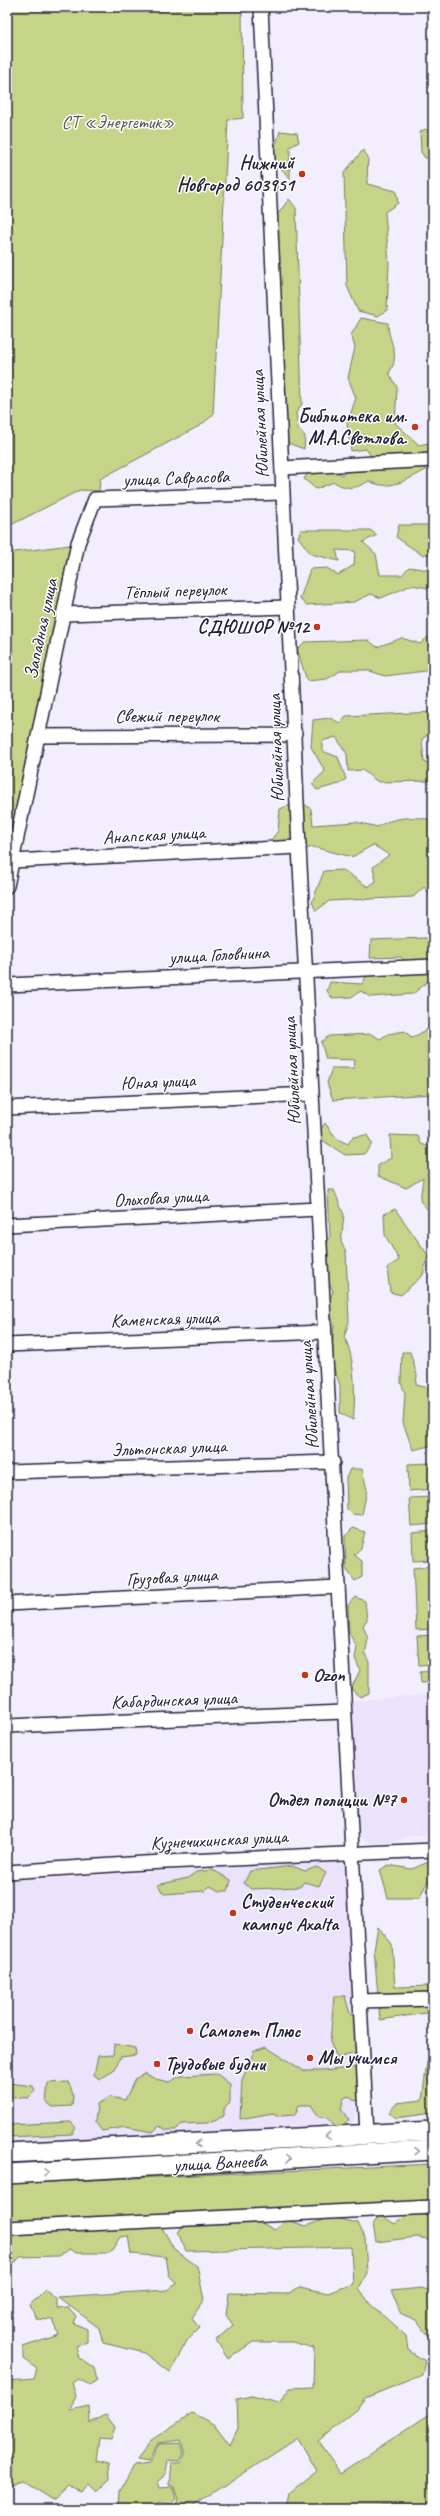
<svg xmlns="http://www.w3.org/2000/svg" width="440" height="2516" font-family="Caveat,sans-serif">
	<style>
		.built { fill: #ebe2fc }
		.green { fill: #c5d488; stroke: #747b62 }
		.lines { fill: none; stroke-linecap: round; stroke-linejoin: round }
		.minor-casing { stroke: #22223b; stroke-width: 16 }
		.secondary-casing { stroke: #22223b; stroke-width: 22 }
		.minor { stroke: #fff; stroke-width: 13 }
		.secondary { stroke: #fff; stroke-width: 19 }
		.oneway { stroke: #9c9ca7 }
		.poi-dot { fill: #c8321e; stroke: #fff; stroke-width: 1.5 }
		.labels { text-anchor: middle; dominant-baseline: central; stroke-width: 3; stroke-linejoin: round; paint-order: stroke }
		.park-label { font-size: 19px; fill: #535752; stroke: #fff }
		.poi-label { font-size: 19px; font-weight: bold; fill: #22223b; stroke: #fff; text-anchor: start }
		.street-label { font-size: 19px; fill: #22223b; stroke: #fff }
	</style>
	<rect width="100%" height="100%" fill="#f3eefd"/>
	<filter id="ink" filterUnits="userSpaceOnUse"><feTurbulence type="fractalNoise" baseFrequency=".025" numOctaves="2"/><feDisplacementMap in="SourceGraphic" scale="8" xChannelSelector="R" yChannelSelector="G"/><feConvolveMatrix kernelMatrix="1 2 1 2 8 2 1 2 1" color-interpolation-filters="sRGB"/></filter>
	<g filter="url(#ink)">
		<g class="built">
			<path d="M433,1694V1834L410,1836L389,1843H370L362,1839L359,1832L350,1701Z"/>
			<path d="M335,1861L342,1864L346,1871L355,2055L356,2113L352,2124L344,2126L7,2143V1881Z"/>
		</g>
		<g class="green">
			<path d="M7,7H242L243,118L228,120L213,415L201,425L100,479L99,491L80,490L7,527Z"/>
			<path d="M425,129L433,134V157L425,158L421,152L420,132Z"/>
			<path d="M280,131L297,133L299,142L290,147V179L272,157Z"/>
			<path d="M363,150L368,157L367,184L396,191L398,203L385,212L389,264L387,310L378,316L358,311L347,286L344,173Z"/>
			<path d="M289,199L296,208L302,404L296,413L298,428L305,436L304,449L288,443L277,342L275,218Z"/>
			<path d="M361,318L388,323C388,344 402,353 389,373L397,387L395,423L419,445L433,442V454L425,464L426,470C408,479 389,492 369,481C356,489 347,490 334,482L316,489L304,479L314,464L323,463L342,475L359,461L374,460L366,449L351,451L347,424L356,398L348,378L355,347L351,335Z"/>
			<path d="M399,525H433V553L422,555L396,537Z"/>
			<path d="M301,530H370L377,535L363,542L376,554L380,575H402L409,567L429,570L433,574V589L412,585L381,598L371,594L354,602L307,605L300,599L310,569L327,568L338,575L354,565L355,551L336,550L339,561L311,554L298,537Z"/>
			<path d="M70,545L7,852V553Z"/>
			<path d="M428,637H433V670L385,676L367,670H342L327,679L307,681L297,649L305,642L368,640L377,647L402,638L420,644Z"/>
			<path d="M433,712V731L422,739L424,762L433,764V781L378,782L362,770L348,771L347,754L336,737L322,741V751L338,757L346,779L339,784L317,790L312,784L325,771L311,747L313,720L330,718L340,723L346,716Z"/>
			<path d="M300,801L311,809L313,825L356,822L378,827C390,817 419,815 433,821V898L424,887L413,897L329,901L316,911L312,902L324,871L343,870L368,887L376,881L373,867L389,855L373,845L352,857L313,847L294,852L271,840L278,831L280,809Z"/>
			<path d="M427,938L433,940V958L430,959L429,969L433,968V985L428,981L413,994L370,997L361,991L351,997L332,998L327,991L330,982L362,984L373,964H409L401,957L370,958L371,940Z"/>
			<path d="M433,1029V1094L333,1100L327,1083L332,1068H354L355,1060L326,1059L321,1042L329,1036L371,1034L380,1039L388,1034L405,1031L412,1038L426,1030Z"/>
			<path d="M325,1123L337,1139L348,1144L353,1137L367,1135L372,1144L364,1154L345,1155L316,1136Z"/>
			<path d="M390,1135L418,1136L421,1144L433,1148V1215L420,1201L423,1178L406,1188L378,1176V1165L391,1158Z"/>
			<path d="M328,1190H334L344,1215L341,1242L346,1252L349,1322L344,1337C355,1354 356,1399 353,1420L340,1413V1385L331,1360L334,1326L328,1305L333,1291L325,1274L323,1255L330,1236Z"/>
			<path d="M395,1209L428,1255L423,1275L401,1295L390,1292L387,1268L399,1260L385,1235L384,1214Z"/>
			<path d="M402,1352H410L417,1375L416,1385L433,1389V1407L430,1410L433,1413V1445L413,1450L403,1423L405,1393L401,1383Z"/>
			<path d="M433,1463V1489L409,1491L408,1464Z"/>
			<path d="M350,1469H362L367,1490L362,1515L352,1514L347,1509L346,1478Z"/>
			<path d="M433,1497V1524L411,1526L409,1498Z"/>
			<path d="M353,1528L365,1532L361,1548L354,1555L362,1561V1577L355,1581L346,1569L345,1536Z"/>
			<path d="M433,1531V1560L413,1561L412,1533Z"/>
			<path d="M431,1566L433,1629L416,1630L413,1568Z"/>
			<path d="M355,1597L365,1601L367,1620L363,1625L368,1639L365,1654L369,1662V1693L360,1697L351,1689L360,1670L355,1658L357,1647L349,1633L348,1605Z"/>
			<path d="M433,1635V1664L419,1665L417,1636Z"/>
			<path d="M433,1671V1682L421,1683L420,1672Z"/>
			<path d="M433,1860V1883L428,1881L419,1898H388L380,1870L388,1865L412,1869Z"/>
			<path d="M292,1866L305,1871L317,1867L326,1873L319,1886L304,1882L300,1887L251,1889L244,1883L250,1871Z"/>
			<path d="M213,1870L231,1880L228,1891H220L210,1886L205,1891L164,1894L157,1885L188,1878L196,1872Z"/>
			<path d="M378,1927L392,1944L395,1987L433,1986V2012L380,2020L374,1949Z"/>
			<path d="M334,1996H345L350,2014L358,2018L360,2052L337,2058L330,2042Z"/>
			<path d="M114,2044L135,2048L136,2055L120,2057L115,2070L100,2079L94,2075L98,2056L113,2055Z"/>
			<path d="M266,2047L304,2071H323L358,2067L359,2101L353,2100L349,2096L344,2098L341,2109L349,2120L339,2128L332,2123L329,2118L319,2117L311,2105H299L295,2115L281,2116L273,2113L240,2119L242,2080L254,2051Z"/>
			<path d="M427,2062H433V2113L396,2118L389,2112L397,2103L422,2100Z"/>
			<path d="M145,2073L155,2079L169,2082L181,2076L217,2074L230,2084V2102L224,2108V2116L207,2123L182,2124L177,2130H167L159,2126L153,2132L125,2127L102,2131L95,2122L97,2104L110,2097L125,2100L135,2079Z"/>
			<path d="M69,2082L73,2095L72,2106L53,2107L46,2102L48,2083Z"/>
			<path d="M9,2083L33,2086L35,2091L28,2098L7,2097V2084Z"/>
			<path d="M71,2122L76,2128L72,2134L7,2137V2125Z"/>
			<path d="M433,2164V2201L7,2221V2184Z"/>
			<path d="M412,2212L433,2217V2240L417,2237L376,2242L373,2224L380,2215L395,2224Z"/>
			<path d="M330,2217L358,2223L365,2238L367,2273L359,2288L370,2304L406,2336L408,2350L425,2361L422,2375L365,2398L354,2412L318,2441L340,2473L433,2412V2509H399L383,2505L374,2509H286L289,2493L317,2471L298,2438L189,2509H175L178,2499L174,2486L169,2485L171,2463H180L185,2455L181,2440L158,2443L148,2462L137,2460L150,2441L192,2413L215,2425L230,2445L238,2428L237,2399L251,2396L279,2403L290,2388L313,2387L314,2348L292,2342H253L228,2359L216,2340L233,2325L226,2315L229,2293L287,2294L300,2287L328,2293L353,2284L351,2247L186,2251L178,2233L185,2222L254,2219L275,2230L287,2220L306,2226Z"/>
			<path d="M160,2224L174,2249L197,2266L204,2300L192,2318L199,2328L188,2339L170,2372L145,2353L103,2343L99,2328L58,2297L167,2290L177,2284L169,2275L166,2257L131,2254L128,2236L120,2237L110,2253H76L69,2249L58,2256L20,2257L7,2272V2227Z"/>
			<path d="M422,2288L433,2292V2343L416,2320L402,2314L391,2291Z"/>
			<path d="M45,2290L57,2300V2308L68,2307L76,2316L73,2323L87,2329V2342L76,2346L79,2358L94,2368L97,2380L90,2385L78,2379L72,2383L76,2396L70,2410L89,2406L90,2423L106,2415L115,2427L111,2439L99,2438L96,2461L109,2464L110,2479L96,2491L88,2483L80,2491L68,2486L53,2500L23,2481L7,2485V2424L12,2414L7,2410V2381L34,2379L37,2369L23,2359V2347L59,2335L53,2320L36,2319L30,2305Z"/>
			<path d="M180,2443L183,2454L179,2461L167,2460L165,2475L158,2481L160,2488L173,2487L176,2499L170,2505L158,2502L155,2509H119L120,2490L134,2466L149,2464L159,2444Z"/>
		</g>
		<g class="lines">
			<g class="minor-casing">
				<g id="minor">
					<path d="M261,7L299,847L367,2134"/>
					<path d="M282,468L433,460"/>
					<path d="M63,614L288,607"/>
					<path d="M39,736L285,735L295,733"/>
					<path d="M12,861L299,847"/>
					<path d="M7,886L78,543L95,499L282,493"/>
					<path d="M7,985L433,966"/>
					<path d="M7,1108L311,1094"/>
					<path d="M7,1225L318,1209"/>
					<path d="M7,1345L324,1332"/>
					<path d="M7,1472L333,1462"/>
					<path d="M7,1604L338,1587"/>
					<path d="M7,1726L343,1712"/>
					<path d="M7,1872L144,1863L433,1850"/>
					<path d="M359,2001L433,1999"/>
					<path d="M7,2228L433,2207"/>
				</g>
			</g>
			<g class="secondary-casing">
				<g id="secondary">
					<path d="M7,2153L433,2131"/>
					<path d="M7,2174L433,2150"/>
				</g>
			</g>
			<use href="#minor" class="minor"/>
			<use href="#secondary" class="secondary"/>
		</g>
		<defs><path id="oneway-chevron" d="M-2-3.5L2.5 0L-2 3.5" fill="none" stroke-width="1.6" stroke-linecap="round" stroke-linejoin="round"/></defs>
		<g class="oneway">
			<use href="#oneway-chevron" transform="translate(328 2136) rotate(176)"/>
			<use href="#oneway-chevron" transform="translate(198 2144) rotate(177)"/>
			<use href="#oneway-chevron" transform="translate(417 2151) rotate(-3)"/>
			<use href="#oneway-chevron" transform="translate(288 2159) rotate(-4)"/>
			<use href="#oneway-chevron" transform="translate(46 2172) rotate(-3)"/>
		</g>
	</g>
	<g class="poi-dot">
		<circle cx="302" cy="174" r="4"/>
		<circle cx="415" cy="427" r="4"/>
		<circle cx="317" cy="627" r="4"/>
		<circle cx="305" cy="1675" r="4"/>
		<circle cx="404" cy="1800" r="4"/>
		<circle cx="233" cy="1913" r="4"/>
		<circle cx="190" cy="2031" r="4"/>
		<circle cx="310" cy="2058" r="4"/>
		<circle cx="157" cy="2064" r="4"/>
	</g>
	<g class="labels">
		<g class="park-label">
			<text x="118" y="122">СТ «Энергетик»</text>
		</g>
		<g class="poi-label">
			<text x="294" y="163" text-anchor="end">Нижний<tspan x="294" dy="22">Новгород 603951</tspan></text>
			<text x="407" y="416" text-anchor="end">Библиотека им.<tspan x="407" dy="22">М.А.Светлова.</tspan></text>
			<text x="309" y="627" text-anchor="end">СДЮШОР №12</text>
			<text x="313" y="1675">Ozon</text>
			<text x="396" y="1800" text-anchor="end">Отдел полиции №7</text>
			<text x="241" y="1902">Студенческий<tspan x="241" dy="22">кампус Axalta</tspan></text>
			<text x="198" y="2031">Самолет Плюс</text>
			<text x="318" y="2058">Мы учимся</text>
			<text x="165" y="2064">Трудовые будни</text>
		</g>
		<g class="street-label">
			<text transform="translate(260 424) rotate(-93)">Юбилейная улица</text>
			<text transform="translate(176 478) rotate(-2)">улица Саврасова</text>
			<text transform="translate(175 591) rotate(-2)">Тёплый переулок</text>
			<text transform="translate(41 629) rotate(-78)">Западная улица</text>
			<text x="167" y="716">Свежий переулок</text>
			<text transform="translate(276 748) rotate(-92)">Юбилейная улица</text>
			<text transform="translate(154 835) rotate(-3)">Анапская улица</text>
			<text transform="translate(219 955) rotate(-3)">улица Головнина</text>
			<text transform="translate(292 1071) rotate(-93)">Юбилейная улица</text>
			<text transform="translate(158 1082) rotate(-3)">Юная улица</text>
			<text transform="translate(161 1198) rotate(-3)">Ольховая улица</text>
			<text transform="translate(165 1319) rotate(-2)">Каменская улица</text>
			<text transform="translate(309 1395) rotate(-94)">Юбилейная улица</text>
			<text transform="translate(169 1448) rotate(-2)">Эльтонская улица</text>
			<text transform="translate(172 1577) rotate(-3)">Грузовая улица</text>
			<text transform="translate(174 1700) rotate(-2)">Кабардинская улица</text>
			<text transform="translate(219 1840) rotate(-3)">Кузнечихинская улица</text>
			<text transform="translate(220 2163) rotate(-3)">улица Ванеева</text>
		</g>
	</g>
	<rect width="440" height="2516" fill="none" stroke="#fff" stroke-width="24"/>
	<rect x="12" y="12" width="416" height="2492" fill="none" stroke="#22223b" stroke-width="1.5" filter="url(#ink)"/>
</svg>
